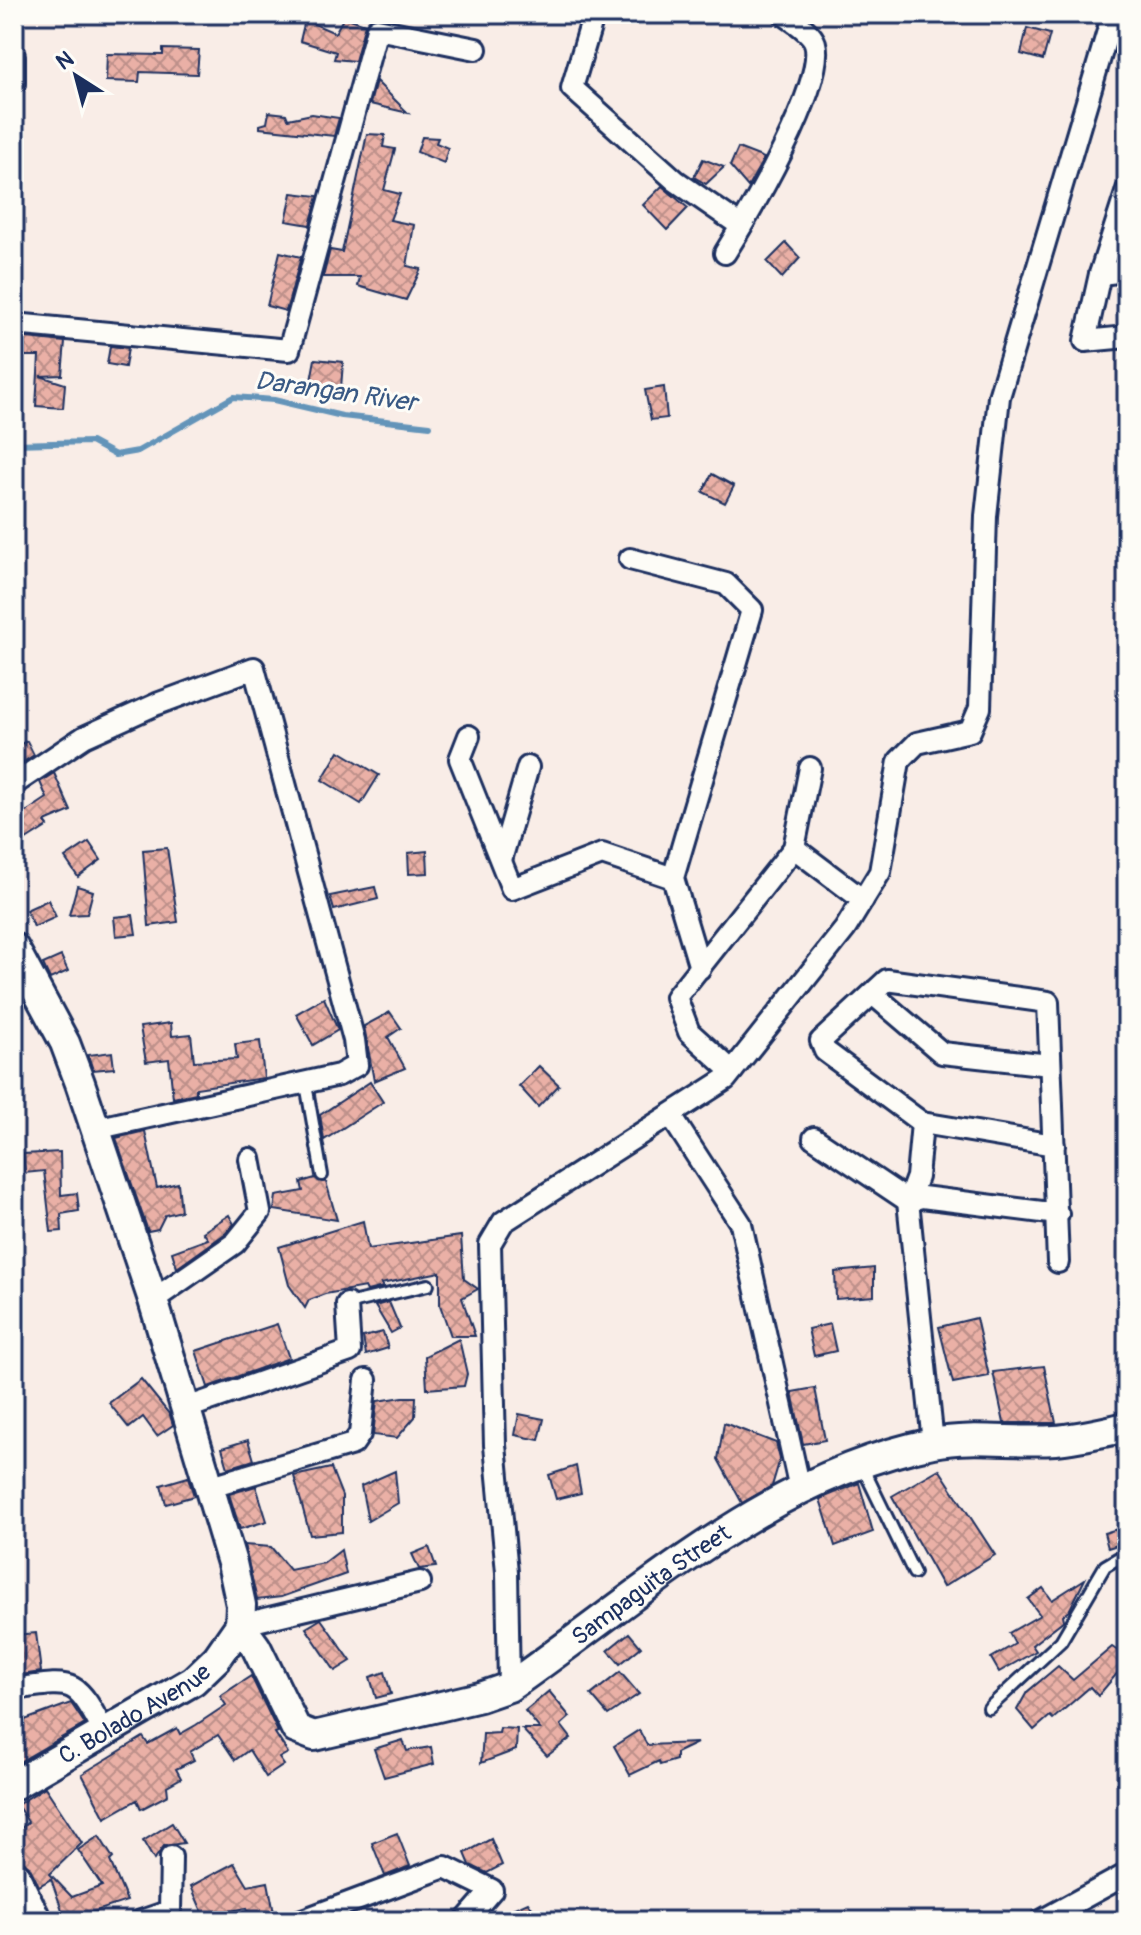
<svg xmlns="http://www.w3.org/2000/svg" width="1141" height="1935" font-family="Pangolin,sans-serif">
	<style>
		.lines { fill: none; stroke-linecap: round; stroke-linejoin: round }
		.stream { stroke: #6394b9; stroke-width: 6 }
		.building { fill: url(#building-cross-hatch); stroke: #1b2f5e; stroke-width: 2 }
		.lane-casing { stroke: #1b2f5e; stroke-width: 16 }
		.street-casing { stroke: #1b2f5e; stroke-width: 26 }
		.secondary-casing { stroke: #1b2f5e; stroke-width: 34 }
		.lane { stroke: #fdfcf7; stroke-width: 10 }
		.street { stroke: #fdfcf7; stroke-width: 20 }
		.secondary { stroke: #fdfcf7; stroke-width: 28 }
		.labels { text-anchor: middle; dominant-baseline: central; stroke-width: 6; stroke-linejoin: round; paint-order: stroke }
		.street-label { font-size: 24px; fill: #1b2f5e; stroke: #fdfcf7 }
		.water-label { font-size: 26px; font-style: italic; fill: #395984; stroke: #fdfcf7 }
	</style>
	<defs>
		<pattern id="building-cross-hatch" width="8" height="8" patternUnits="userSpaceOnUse" patternTransform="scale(2)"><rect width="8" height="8" fill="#eab0a6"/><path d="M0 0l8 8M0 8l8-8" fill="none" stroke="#bd908a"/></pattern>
	</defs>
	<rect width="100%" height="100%" fill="#f9ede7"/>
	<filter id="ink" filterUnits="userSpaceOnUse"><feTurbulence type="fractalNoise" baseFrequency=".0125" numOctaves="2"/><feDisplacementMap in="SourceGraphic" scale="16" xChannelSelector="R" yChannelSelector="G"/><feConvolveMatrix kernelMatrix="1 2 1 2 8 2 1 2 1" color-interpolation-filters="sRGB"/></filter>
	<g filter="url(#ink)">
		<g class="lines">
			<path class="stream" d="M14,444L91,442L115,455L138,451L233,397L274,400L342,416L430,426"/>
		</g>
		<g class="building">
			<path d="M344,17L365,24L355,61L334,59L336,52L300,41L305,20L335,33Z"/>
			<path d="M1027,28L1050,34L1043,60L1021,54Z"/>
			<path d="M163,49L199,50L197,74L140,72L139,82L106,81L107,54L163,55Z"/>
			<path d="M376,81L408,113L370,104Z"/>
			<path d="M269,112L286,114L288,119L312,114L339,118L334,136L260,128V125L267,123Z"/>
			<path d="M367,134L385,135L383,147L395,149L384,190L400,194L390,220L414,225L407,266L421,269L406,300L358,286L360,277H323L330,250L342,252Z"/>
			<path d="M422,137L438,138L436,143L448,148L444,163L417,152Z"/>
			<path d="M738,148L764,158L748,187L730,166Z"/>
			<path d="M703,159L724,167L706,184L694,177Z"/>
			<path d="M662,186L688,208L667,230L643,205Z"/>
			<path d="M292,193L318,196L310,225L286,221Z"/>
			<path d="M786,243L800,258L782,278L767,262Z"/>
			<path d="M280,252L301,257L286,311L267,306Z"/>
			<path d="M17,337L65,342L62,375L40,376L65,384L63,408L36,406L39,356H17Z"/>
			<path d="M110,346L128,348L125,367L107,364Z"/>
			<path d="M315,359L343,362L341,388L310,386Z"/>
			<path d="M664,387L667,418L651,420L645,390Z"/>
			<path d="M712,474L734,486L725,503L703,492Z"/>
			<path d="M27,741L34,755L14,768V747Z"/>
			<path d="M339,751L379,775L361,804L322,780Z"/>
			<path d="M54,773L71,811L45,822L48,826L23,842L14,829V820L47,798L40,782Z"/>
			<path d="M89,842L101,860L78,877L65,858Z"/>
			<path d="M167,848L178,922L149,926L143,850Z"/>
			<path d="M427,851L428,873L409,874L408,853Z"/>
			<path d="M77,886L93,891L87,914L69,915Z"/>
			<path d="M375,887L378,899L334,910L330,896Z"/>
			<path d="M48,900L56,917L34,927L26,910Z"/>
			<path d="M133,915L136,934L116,936L114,917Z"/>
			<path d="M61,956L68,971L50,979L43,964Z"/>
			<path d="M324,998L338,1030L313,1045L296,1014Z"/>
			<path d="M390,1012L401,1028L388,1037L405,1068L374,1081L364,1026Z"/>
			<path d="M171,1023L172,1036L191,1034L194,1061L237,1059L235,1044L260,1041L264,1078L196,1088V1093L173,1098L169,1059L146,1062L140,1027Z"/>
			<path d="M112,1052L114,1068L93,1070L88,1055Z"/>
			<path d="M539,1066L559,1085L538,1107L519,1086Z"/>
			<path d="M370,1082L383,1102L324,1140L320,1115Z"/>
			<path d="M145,1131L157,1188L178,1183L181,1211L165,1215L158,1229L148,1231L116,1138Z"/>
			<path d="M60,1152L61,1195L77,1193L79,1211L61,1214L62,1231L51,1232L44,1171L25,1173L23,1154Z"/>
			<path d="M315,1178L326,1182L337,1220L274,1210L276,1196L303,1191L301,1182Z"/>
			<path d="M229,1215L234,1224L226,1233L177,1268L172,1252L208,1239L203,1232Z"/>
			<path d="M363,1221L368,1249L461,1236L464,1279L478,1289L462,1298L475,1336H451L440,1305V1272L381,1284L383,1287L367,1291L365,1287L325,1294L309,1300L305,1308L289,1285L279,1247Z"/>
			<path d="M874,1268V1296L836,1299L835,1272Z"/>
			<path d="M389,1302L400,1328L391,1333L375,1306Z"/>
			<path d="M976,1318L989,1376L953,1383L939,1327Z"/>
			<path d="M277,1324L289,1358L208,1387L196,1351Z"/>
			<path d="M830,1324L836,1351L814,1356L808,1329Z"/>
			<path d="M383,1332L388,1348L366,1355L363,1337Z"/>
			<path d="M459,1339L467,1374L464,1386L427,1389L425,1356Z"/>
			<path d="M1044,1366L1056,1423H1004L993,1372Z"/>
			<path d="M141,1379L170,1415L173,1425L157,1436L143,1417L129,1428L109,1403Z"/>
			<path d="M815,1388L825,1440L803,1444L792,1392Z"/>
			<path d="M403,1397H416L415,1417L397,1438L373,1435L377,1401Z"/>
			<path d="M519,1414L544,1419L539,1440L515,1435Z"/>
			<path d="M724,1423L776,1443L780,1459L772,1486L742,1503L718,1459Z"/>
			<path d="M248,1440L254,1460L228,1468L222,1448Z"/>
			<path d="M576,1466L581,1493L556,1499L549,1475Z"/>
			<path d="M331,1468L342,1496V1532L310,1535L294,1476Z"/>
			<path d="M939,1469L995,1555L943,1587L892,1496Z"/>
			<path d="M395,1471L398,1503L368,1521L361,1486Z"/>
			<path d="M188,1477L194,1496L166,1504L161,1485Z"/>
			<path d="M859,1483L873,1532L835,1546L820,1499Z"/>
			<path d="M256,1486L267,1521L240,1529L229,1494Z"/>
			<path d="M1127,1526V1542L1108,1548L1104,1533Z"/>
			<path d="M244,1545L271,1547L290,1570L324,1563L341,1550L346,1574L281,1597L257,1600Z"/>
			<path d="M429,1547L436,1567L419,1569L412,1554Z"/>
			<path d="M1085,1579L1069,1611L1063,1615L1064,1620L1032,1645L1036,1651L999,1672L991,1658L1015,1644L1009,1633L1040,1615L1028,1599L1043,1588L1052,1600Z"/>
			<path d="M321,1619L351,1661L335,1671L306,1628Z"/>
			<path d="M36,1633L41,1672L14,1676V1635Z"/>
			<path d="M629,1633L641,1647L620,1664L608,1650Z"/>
			<path d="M1112,1647L1127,1657V1662L1098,1696L1090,1687L1053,1719L1050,1716L1034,1730L1017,1710L1027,1692L1058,1666L1073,1680Z"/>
			<path d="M385,1672L391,1694L376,1698L370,1677Z"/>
			<path d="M620,1672L639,1694L608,1715L591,1695Z"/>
			<path d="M251,1676L278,1732L275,1733L288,1753L279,1758L284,1765L266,1777L249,1750L235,1760L218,1735L190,1752L194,1760L176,1769L181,1778L167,1786L168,1795L141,1809L137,1800L105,1818L82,1774L143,1737L148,1744L177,1728L180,1734L196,1725L226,1705L220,1696Z"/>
			<path d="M549,1691L570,1717L561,1725L571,1738L547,1756L522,1729H540L525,1711Z"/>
			<path d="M71,1703L85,1724L14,1765V1724Z"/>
			<path d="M500,1728L517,1729L516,1750L481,1763L483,1734L499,1733Z"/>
			<path d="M639,1730L647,1745L697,1743L676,1753V1760L660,1765L659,1761L630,1775L614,1746Z"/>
			<path d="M403,1740L407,1751L431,1747L434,1764L384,1777L374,1749Z"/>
			<path d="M45,1787L82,1843L50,1874L72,1897L102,1886L78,1850L99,1836L113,1858L110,1861L127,1901L66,1921L51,1879L39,1886L29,1866L18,1858L14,1835L28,1822L17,1805Z"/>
			<path d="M172,1823L184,1843L164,1846L154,1860L143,1841Z"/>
			<path d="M397,1833L410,1866L385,1876L372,1843Z"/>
			<path d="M491,1839L502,1865L487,1873L470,1865L465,1853Z"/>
			<path d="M234,1863L248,1886L268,1882L275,1918L249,1921L247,1908L204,1916L191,1886Z"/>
			<path d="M528,1902L541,1921H485Z"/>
		</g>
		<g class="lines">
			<g class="lane-casing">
				<g id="lane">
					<path d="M306,1084L322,1175"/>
					<path d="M347,1304L428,1285"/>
					<path d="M1117,1431L1127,1454"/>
					<path d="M861,1464L914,1573"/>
					<path d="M989,1708L1061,1641L1105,1566L1127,1553"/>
				</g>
			</g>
			<g class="street-casing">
				<g id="street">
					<path d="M594,14L572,88L676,181L741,226"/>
					<path d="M14,56V84"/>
					<path d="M1127,190L1100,274L1085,341L1127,337"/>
					<path d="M725,253C748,216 827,83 815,43C811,31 794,22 784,14"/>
					<path d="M1100,274L1127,271"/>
					<path d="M14,324L289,350L377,29L476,49"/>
					<path d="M630,559L726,584L752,610L673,878L700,968"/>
					<path d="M469,736L460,759L512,889L602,854L673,878"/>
					<path d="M14,784L84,737L157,704L254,668L354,1040L357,1065L339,1075L95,1129"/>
					<path d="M794,848L863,900"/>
					<path d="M501,860L528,767"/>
					<path d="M874,995L942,1053L1050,1065"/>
					<path d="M732,1071L689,1032L676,997L794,848L810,768"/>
					<path d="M671,1116L741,1224L800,1489"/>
					<path d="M922,1123L917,1177L908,1201L933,1443"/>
					<path d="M814,1138L908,1201L922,1197L1058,1214"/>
					<path d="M1054,1145L922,1123L825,1051L821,1041L887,980L1048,1002L1058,1262"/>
					<path d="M153,1300L235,1243L260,1212L250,1159"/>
					<path d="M184,1409L350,1351L347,1304"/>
					<path d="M208,1487L353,1444L360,1434L366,1380"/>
					<path d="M240,1625L420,1582"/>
					<path d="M509,1687L507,1572L495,1445L490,1244L503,1222L726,1079L845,929L880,872L899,761L917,743L970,731L980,708L986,516L999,397L1113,14"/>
					<path d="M14,1689C76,1680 75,1678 105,1734"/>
					<path d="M141,1921L170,1911L171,1857"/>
					<path d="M300,1921L445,1867L492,1890L465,1921"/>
					<path d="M1041,1921L1127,1874"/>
				</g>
			</g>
			<g class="secondary-casing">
				<g id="secondary">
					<path d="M14,948L65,1043L80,1083L153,1300L232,1563L241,1605L240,1625"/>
					<path id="s1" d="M240,1625L256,1647L296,1729L314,1736L480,1697L509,1687C643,1594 768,1476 933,1443C973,1435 1015,1443 1055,1440C1079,1438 1103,1432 1127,1427"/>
					<path id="s2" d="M14,1785L193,1681L217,1658L240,1625"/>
					<path d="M14,1874L37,1921"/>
				</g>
			</g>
			<use href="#lane" class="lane"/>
			<use href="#street" class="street"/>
			<use href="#secondary" class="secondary"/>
		</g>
	</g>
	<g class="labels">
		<g class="street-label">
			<text stroke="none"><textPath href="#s1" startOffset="514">Sampaguita Street</textPath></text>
			<text stroke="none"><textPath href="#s2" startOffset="140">C. Bolado Avenue</textPath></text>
		</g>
		<g class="water-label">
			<text transform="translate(336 392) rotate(8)">Darangan River</text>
		</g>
	</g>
	<rect width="1141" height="1935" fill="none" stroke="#fdfcf7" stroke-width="48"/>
	<rect x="24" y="24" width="1093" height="1887" fill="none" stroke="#1b2f5e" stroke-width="3" filter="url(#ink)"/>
	<g transform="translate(76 76) rotate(324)" stroke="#fdfcf7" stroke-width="6" paint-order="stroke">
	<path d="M0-6L14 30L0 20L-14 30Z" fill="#1b2f5e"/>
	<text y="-12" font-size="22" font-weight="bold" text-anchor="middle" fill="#1b2f5e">N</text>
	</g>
</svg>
